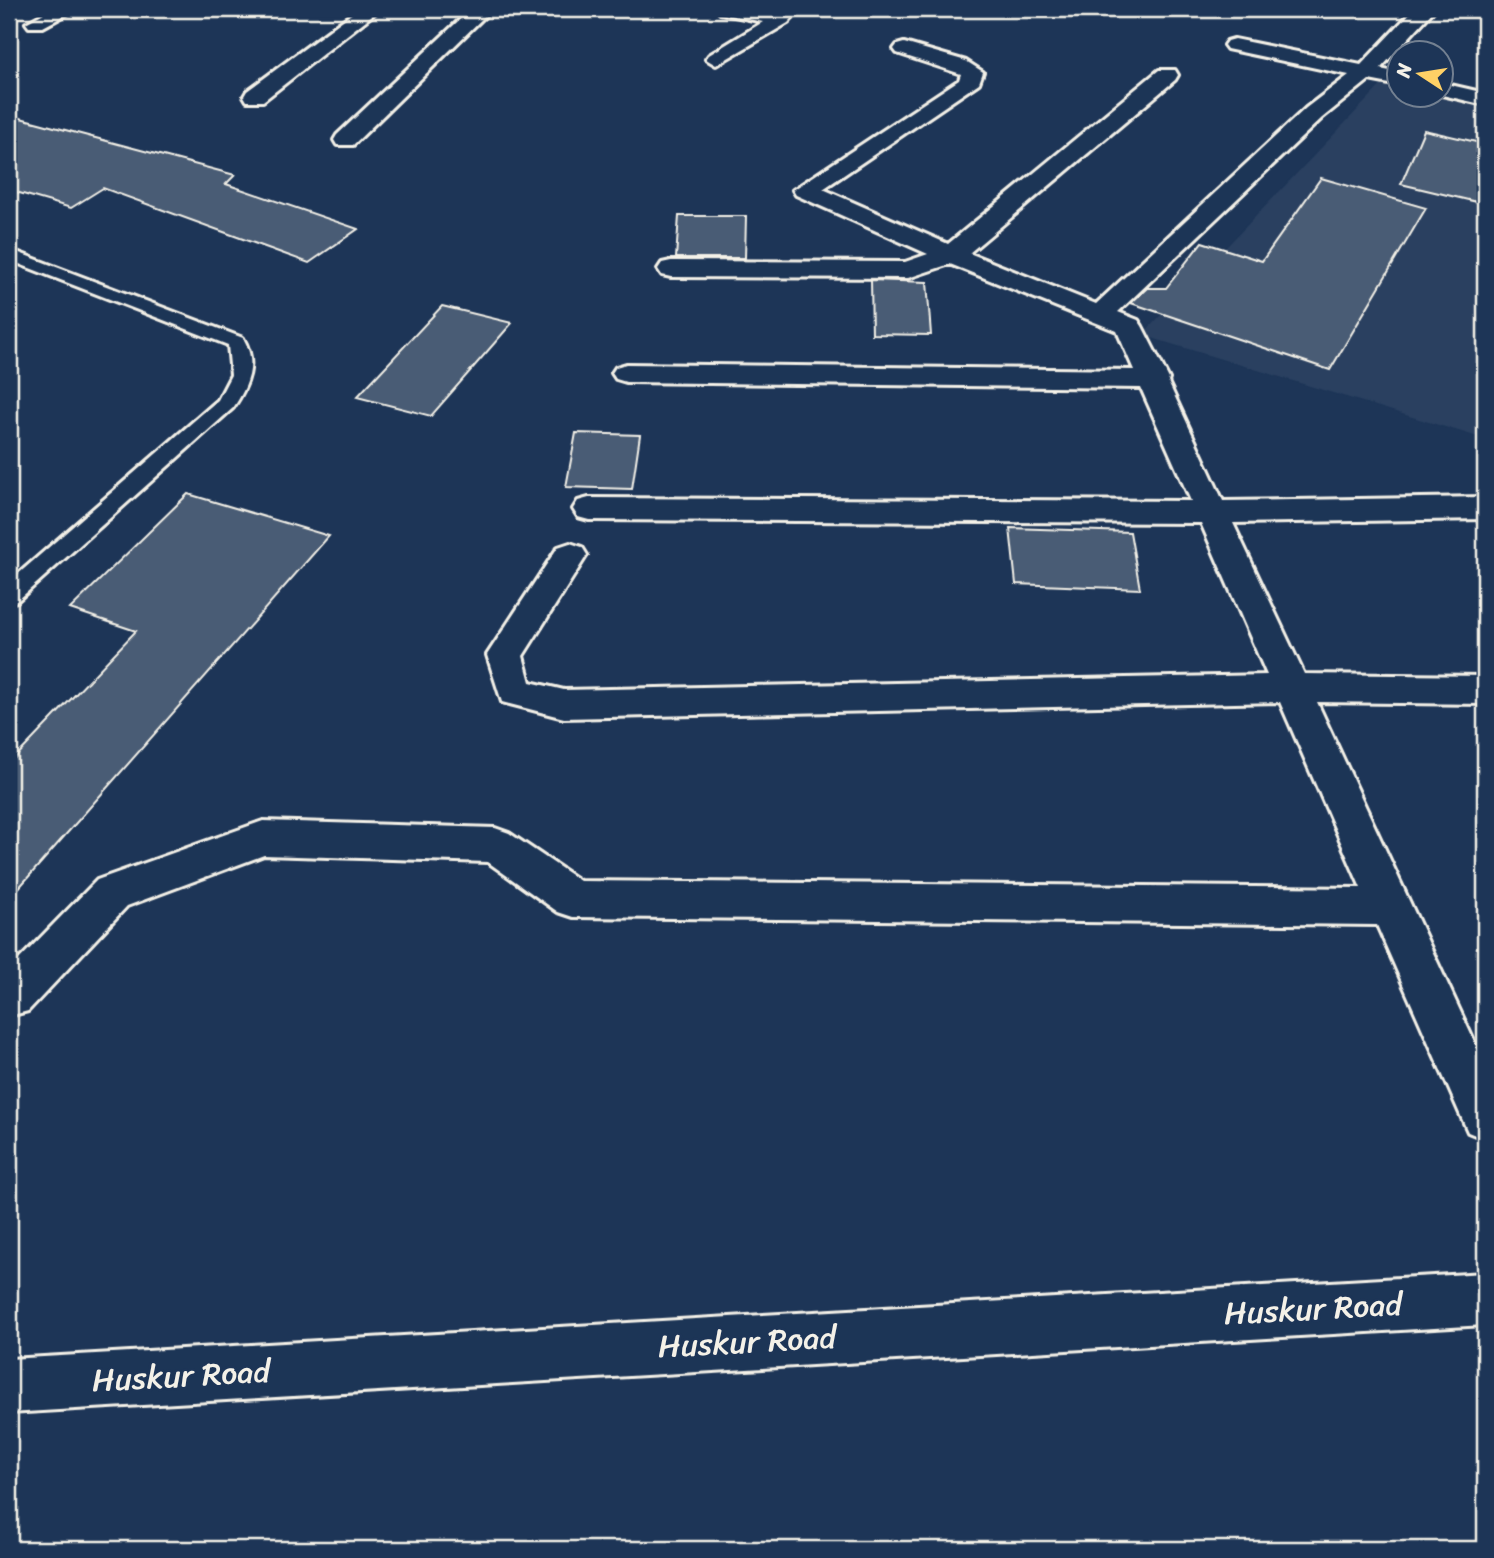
<svg xmlns="http://www.w3.org/2000/svg" width="1494" height="1558" font-family="Sriracha,sans-serif">
	<style>
		.built { fill: #2a4060 }
		.building { fill: #485b74; stroke: #f4f1e8; stroke-width: 2 }
		.lines { fill: none; stroke-linecap: round; stroke-linejoin: round }
		.lane-casing { stroke: #f4f1e8; stroke-width: 6 }
		.street-casing { stroke: #f4f1e8; stroke-width: 6 }
		.secondary-casing { stroke: #f4f1e8; stroke-width: 6 }
		.lane { fill: #1d3557; fill-rule: evenodd }
		.street { fill: #1d3557; fill-rule: evenodd }
		.secondary { fill: #1d3557; fill-rule: evenodd }
		.labels { text-anchor: middle; dominant-baseline: central; stroke-width: 5; stroke-linejoin: round; paint-order: stroke }
		.near-street-label { font-size: 32px; fill: #f4f1e8; stroke: #1d3557 }
	</style>
	<rect width="100%" height="100%" fill="#1d3557"/>
	<filter id="ink" filterUnits="userSpaceOnUse"><feTurbulence type="fractalNoise" baseFrequency=".0143" numOctaves="2"/><feDisplacementMap in="SourceGraphic" scale="14" xChannelSelector="R" yChannelSelector="G"/><feConvolveMatrix kernelMatrix="1 2 1 2 8 2 1 2 1" color-interpolation-filters="sRGB"/></filter>
	<g filter="url(#ink)">
		<path class="built" d="M1390,76L1399,78L1400,94H1442V88L1485,98V439L1142,335Z"/>
		<g class="building">
			<path d="M9,115L235,175L226,184L358,229L309,263L103,188L71,208L9,190Z"/>
			<path d="M1424,130L1485,144V204L1401,184Z"/>
			<path d="M1321,178L1426,208L1330,370L1131,303L1147,288H1166L1202,242L1262,261Z"/>
			<path d="M679,216H746L745,258H676Z"/>
			<path d="M871,280L927,282L931,335L872,334Z"/>
			<path d="M442,306L512,323L431,416L357,397Z"/>
			<path d="M576,433L640,435L632,489L566,487Z"/>
			<path d="M188,494L329,536L9,899V764L136,631L70,609Z"/>
			<path d="M1010,528L1130,532L1140,589L1016,584Z"/>
		</g>
		<g class="lines">
			<g class="lane-casing">
				<path id="lane" d="M9,249L243,338C258,363 248,386 233,408L17,601L9,603V582L218,400L231,375L228,345L9,260Z"/>
			</g>
			<g class="street-casing">
				<g id="street">
					<path d="M51,9H76L43,27H29L26,23Z"/>
					<path d="M358,9H380L263,101H247L244,96L247,91Z"/>
					<path d="M471,9H492L353,145H337L334,140L337,135Z"/>
					<path d="M717,9L777,12L780,9H801L788,23L716,65L706,59L709,55L763,22L720,13Z"/>
					<path d="M1414,9H1435L1380,69L1400,73V86L1369,80L1322,118L1118,312L1138,320L1142,326L1169,379L1168,382L1223,501L1485,497V519L1233,523L1304,674L1485,676V704L1317,702L1485,1065V1139L1468,1132L1377,925L573,917L558,912L488,862L264,855L127,906L28,1011L9,1016V970L97,880L263,821L495,828L509,833L580,881L1361,888L1280,702L564,718L502,702L487,655L558,547L570,543L582,547L587,555L523,656L530,682L564,690L1267,675L1201,523L589,520L578,517L573,509L578,501L589,498L1191,501L1141,388L626,382L616,379L612,373L616,367L626,364L1134,370L1117,331L950,264L908,278L671,277L662,275L658,269L662,263L671,261L905,262L928,254L796,195L793,190L959,80L961,74L897,53L894,49L897,45L904,43L966,61L983,72L979,83L823,189L948,244L1159,70H1175L1178,75L1175,80L969,253L1096,304L1306,108L1349,75L1227,49L1224,45L1227,41L1234,39L1361,65Z"/>
					<path d="M1442,83L1485,93V105L1438,94H1442Z"/>
				</g>
			</g>
			<g class="secondary-casing">
				<path id="secondary" d="M1485,1273V1325L9,1413V1359Z"/>
			</g>
			<use href="#lane" class="lane"/>
			<use href="#street" class="street"/>
			<use href="#secondary" class="secondary"/>
		</g>
	</g>
	<g class="labels">
		<g class="near-street-label">
			<text transform="translate(1313 1309) rotate(-3)">Huskur Road</text>
			<text transform="translate(747 1342) rotate(-3)">Huskur Road</text>
			<text transform="translate(181 1376) rotate(-3)">Huskur Road</text>
		</g>
	</g>
	<rect width="1494" height="1558" fill="none" stroke="#1d3557" stroke-width="35"/>
	<rect x="18" y="18" width="1459" height="1523" fill="none" stroke="#f4f1e8" stroke-width="2.5" filter="url(#ink)"/>
	<g transform="translate(1420 74) rotate(282)"><circle r="33" fill="#1d3557" stroke="#738091" stroke-width="2"/>
	<path d="M0-5L12 26L0 18L-12 26Z" fill="#ffd166"/>
	<text y="-10" font-size="19" font-weight="bold" text-anchor="middle" fill="#f4f1e8">N</text>
	</g>
</svg>
